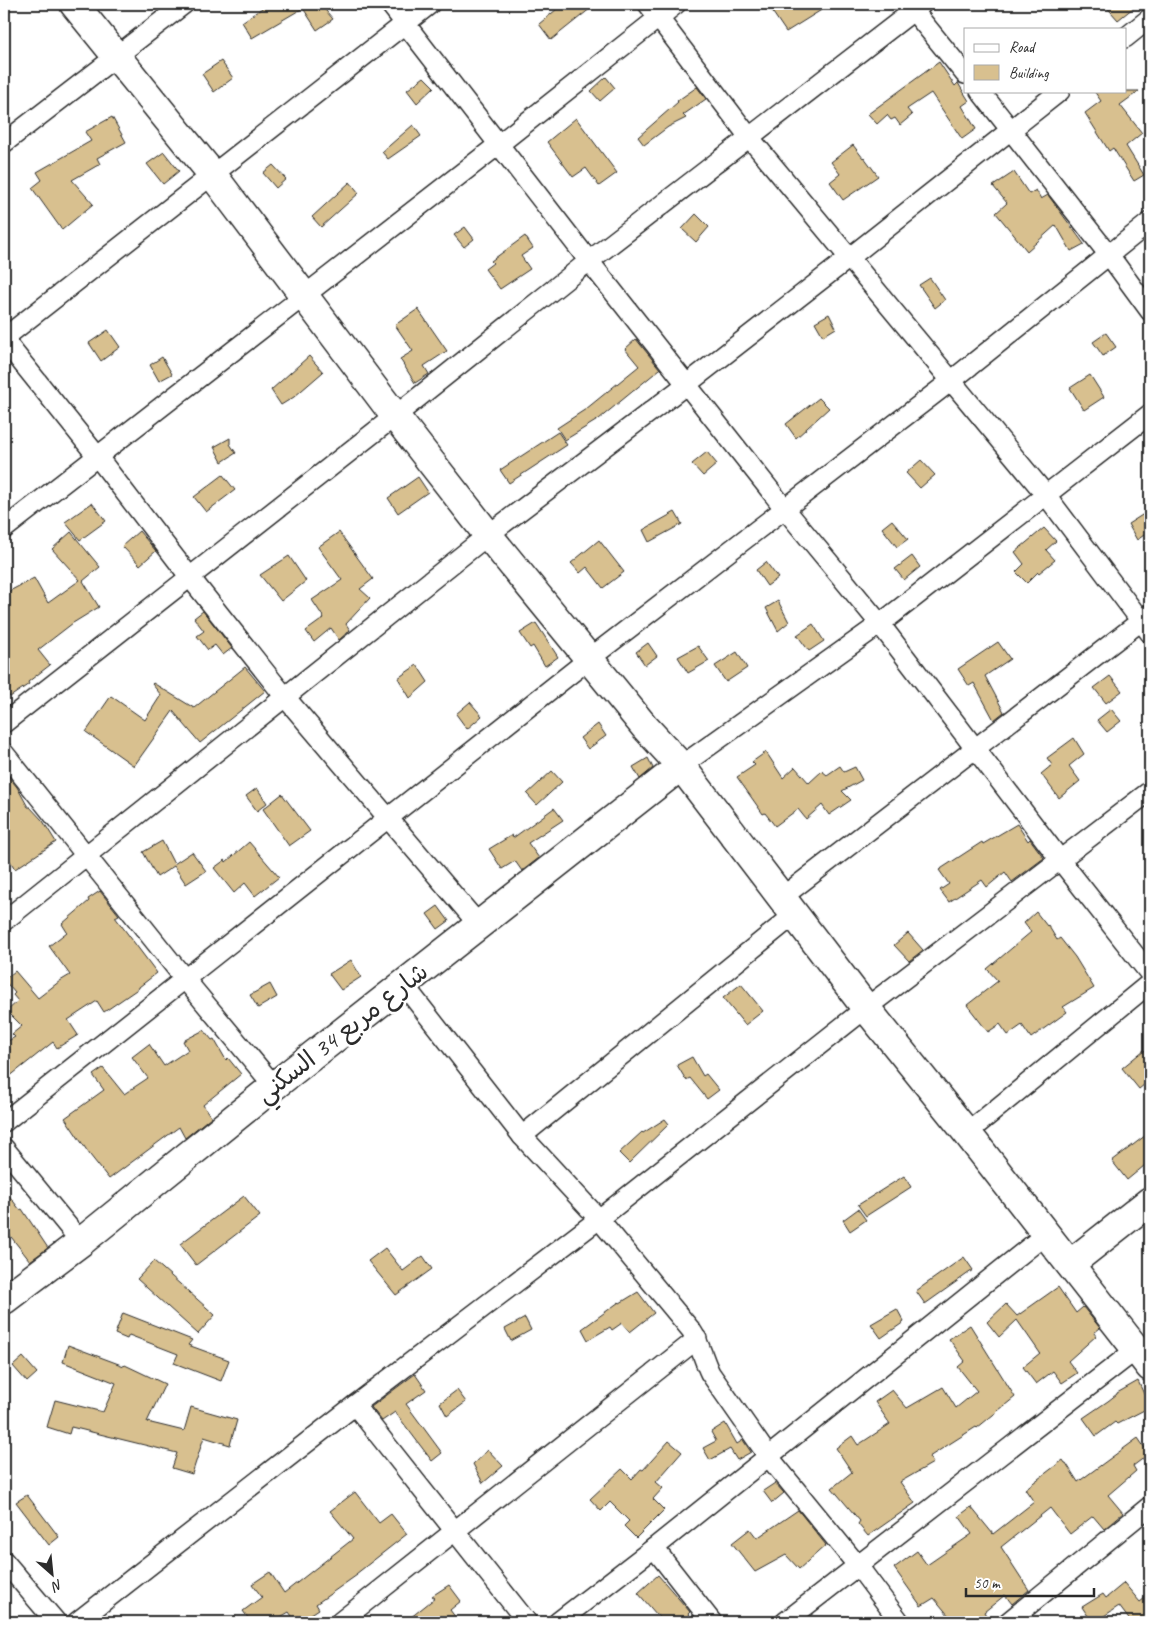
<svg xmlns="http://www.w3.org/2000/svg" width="1154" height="1626" font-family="Caveat,'Playpen Sans Arabic',sans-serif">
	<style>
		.building { fill: #d8c08f; stroke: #2b2b2b }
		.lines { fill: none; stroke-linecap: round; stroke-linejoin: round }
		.street-casing { stroke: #2b2b2b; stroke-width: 22 }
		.secondary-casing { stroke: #2b2b2b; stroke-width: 31 }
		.street { stroke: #fff; stroke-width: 19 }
		.secondary { stroke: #fff; stroke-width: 28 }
		.labels { text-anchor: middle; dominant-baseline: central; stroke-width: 5; stroke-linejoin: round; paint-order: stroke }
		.street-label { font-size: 25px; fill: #2b2b2b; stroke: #fff }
	</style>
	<rect width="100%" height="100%" fill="#fff"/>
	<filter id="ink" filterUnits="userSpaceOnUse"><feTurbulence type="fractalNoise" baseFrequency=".02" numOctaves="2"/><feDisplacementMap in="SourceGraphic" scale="10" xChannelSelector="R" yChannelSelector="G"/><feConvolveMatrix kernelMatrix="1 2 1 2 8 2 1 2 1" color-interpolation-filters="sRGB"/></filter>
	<g filter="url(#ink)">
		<g class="building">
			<path d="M268,4H320L333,19L317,30L303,8L252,38L242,22Z"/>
			<path d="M563,4H596L551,40L539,24Z"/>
			<path d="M767,4H831L786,32Z"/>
			<path d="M1104,4H1138L1118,20Z"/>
			<path d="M221,61L233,78L214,92L202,74Z"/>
			<path d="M939,62L955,86L958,83L969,101L962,106L976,129L962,139L931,93L907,109L912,115L900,125L895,118L891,120L887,115L877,124L868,114Z"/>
			<path d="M424,77L434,87L417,103L407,90Z"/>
			<path d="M606,77L615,88L600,101L591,91Z"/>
			<path d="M697,87L706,99L683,115L686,118L668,127L644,145L638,137L678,102L677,101Z"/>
			<path d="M1094,91H1139L1120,105L1142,133L1126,146L1144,175L1134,181L1113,148L1109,151L1085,113L1101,101Z"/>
			<path d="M112,117L126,142L97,158L100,164L72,180L93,204L62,230L32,188L42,180L37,172L91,141L85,132Z"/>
			<path d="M576,118L617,173L599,186L586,168L573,177L547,142Z"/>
			<path d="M413,125L421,136L388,159L382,152Z"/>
			<path d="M853,145L863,158L864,157L878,176L843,200L830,182L840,174L831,162Z"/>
			<path d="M164,152L179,171L163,184L147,164Z"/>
			<path d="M273,165L286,179L276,188L263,173Z"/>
			<path d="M1014,172L1029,194L1036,190L1041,199L1048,195L1084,244L1071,251L1056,225L1027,251L996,213L1007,203L993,186Z"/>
			<path d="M350,182L359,193L321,227L312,217Z"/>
			<path d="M696,214L709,227L696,242L682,229Z"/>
			<path d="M465,227L474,239L464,247L454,235Z"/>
			<path d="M525,236L533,248L521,256L530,269L500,289L485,269L493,263L491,261Z"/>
			<path d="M930,278L945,300L935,308L919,285Z"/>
			<path d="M418,309L447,351L424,366L429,374L415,383L400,359L413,351L395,325Z"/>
			<path d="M829,314L836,328L823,336L815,322Z"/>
			<path d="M108,330L120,347L101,361L89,343Z"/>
			<path d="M1106,333L1116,347L1103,356L1093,342Z"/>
			<path d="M636,339L660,369L599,419L565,440L557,428L586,409L639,366L625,349Z"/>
			<path d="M309,356L323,372L294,397L281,405L271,390Z"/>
			<path d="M162,357L172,374L159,381L150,365Z"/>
			<path d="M1090,375L1104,397L1084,410L1070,388Z"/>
			<path d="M819,398L829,408L796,438L786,424Z"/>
			<path d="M558,432L567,445L509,483L500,470Z"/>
			<path d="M230,438V444L236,453L222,462L214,447Z"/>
			<path d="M707,452L717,464L703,476L692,464Z"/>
			<path d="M921,460L935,475L920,488L906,473Z"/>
			<path d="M223,475L235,490L206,512L194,497Z"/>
			<path d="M418,477L428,492L398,513L388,498Z"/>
			<path d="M92,503L106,521L80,540L65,522Z"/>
			<path d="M1150,510V531L1137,540L1128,524Z"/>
			<path d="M675,512L682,524L649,542L643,530Z"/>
			<path d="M892,520L908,539L897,547L882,528Z"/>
			<path d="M1044,528L1056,541L1046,550L1055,560L1039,573L1038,572L1027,583L1016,572L1024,564L1015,552Z"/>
			<path d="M139,531L156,551L140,565L122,546Z"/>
			<path d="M71,532L100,567L83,581L99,607L73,623L38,650L50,665L28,682L29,684L10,697L4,689V594L34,578L48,603L80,580L52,549Z"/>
			<path d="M339,532L373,579L360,589L370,598L346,624L350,630L339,640L331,628L314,642L306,631L324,618L312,600L342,580L318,547Z"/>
			<path d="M599,540L624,572L603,588L587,567L580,573L571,563Z"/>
			<path d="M289,556L306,581L281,601L260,575Z"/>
			<path d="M912,556L920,567L904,580L895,569Z"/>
			<path d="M766,562L778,578L767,586L756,570Z"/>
			<path d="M778,601L789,622L778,631L766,608Z"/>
			<path d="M203,611L232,648L223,655L215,645L208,650L197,636L204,631L194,618Z"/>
			<path d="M536,623L558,657L545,666L533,646L530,648L520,633Z"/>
			<path d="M813,624L824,641L809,651L797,635Z"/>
			<path d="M998,642L1010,659L985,676L1004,712L994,720L974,683L969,686L958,669Z"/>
			<path d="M648,643L657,656L645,665L636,652Z"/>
			<path d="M698,646L709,661L688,673L678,657Z"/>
			<path d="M737,652L747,668L726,682L715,666Z"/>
			<path d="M417,665L428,682L410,698L398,678Z"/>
			<path d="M245,667L265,691L200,743L173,711L134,766L86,732L111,696L145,720L161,695L152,684L153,683L194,708Z"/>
			<path d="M1110,676L1122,691L1106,703L1094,688Z"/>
			<path d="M470,702L482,716L467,729L456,714Z"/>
			<path d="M1111,709L1121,721L1107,732L1097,720Z"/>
			<path d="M598,724L606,736L588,749L580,738Z"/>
			<path d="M1074,738L1084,754L1069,766L1080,781L1059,798L1041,774L1052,765L1047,758Z"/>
			<path d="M766,752L783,778L795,767L809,783L822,771L827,775L840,766L844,772L855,767L862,780L842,791L851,800L829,815L822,805L806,819L798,809L775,826L765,813L763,814L737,777L755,765L752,762Z"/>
			<path d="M648,758L653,768L640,779L633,767Z"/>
			<path d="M4,771L17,787L28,807H30L43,821L56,842L15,869L4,851Z"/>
			<path d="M552,771L562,782L537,805L527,794Z"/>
			<path d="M257,788L267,803L257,811L246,796Z"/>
			<path d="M282,794L310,831L289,846L263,809Z"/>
			<path d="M554,808L563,820L528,843L539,858L522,871L515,861L502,869L489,849L512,835L513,838Z"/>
			<path d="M1017,824L1028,841L1030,839L1044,858L1012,882L1005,872L987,887L982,880L949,902L940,890L949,884L939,870L982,842L983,844Z"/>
			<path d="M162,841L174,864L192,852L206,871L186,884L174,866L157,877L143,852Z"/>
			<path d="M249,842L279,877L255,896L245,883L234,893L214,868L225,860L226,862Z"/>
			<path d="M100,891L119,915L115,917L157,973L139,987V988L104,1012L97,1001L68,1020L78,1035L57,1048L53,1042L4,1081V1055L10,1050L6,1042L15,1037L12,1034L22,1026L7,1011L18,1001L13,995L15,993L4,980L15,971L38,998L60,981L70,975L49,946L67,932L62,924L89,901L88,899Z"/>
			<path d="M438,906L449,921L438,929L427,914Z"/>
			<path d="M1036,912L1047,926L1048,925L1057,940L1060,938L1075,957L1094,988L1063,1007L1067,1012L1031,1038L1022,1025L1008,1035L1000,1024L988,1032L967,1005L998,981L987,969L1031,932L1024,923Z"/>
			<path d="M908,933L923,950L909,961L894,945Z"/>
			<path d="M351,960L361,977L341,990L329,974Z"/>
			<path d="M270,984L277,997L258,1008L250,995Z"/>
			<path d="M741,984L763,1011L745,1025L723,998Z"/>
			<path d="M204,1030L212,1040L214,1039L226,1060L228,1058L241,1074L203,1105L211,1117L185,1138L179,1127L109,1179L90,1155L65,1118L104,1090L93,1075L103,1068L124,1094L148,1078L132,1057L149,1044L164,1066L188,1050L183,1041Z"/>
			<path d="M1144,1050L1150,1057V1080L1139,1089L1122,1068Z"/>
			<path d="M692,1057L703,1076L706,1074L719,1090L707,1099L690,1078L686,1080L677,1065Z"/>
			<path d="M665,1119L669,1124L629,1163L619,1153L642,1132L643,1133Z"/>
			<path d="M1150,1132V1161L1127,1180L1112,1161Z"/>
			<path d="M904,1176L911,1187L866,1216L858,1205Z"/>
			<path d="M4,1189L20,1210L22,1209L48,1248L30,1261L4,1228Z"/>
			<path d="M244,1196L260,1216L196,1265L180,1244Z"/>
			<path d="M858,1209L866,1220L850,1231L843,1220Z"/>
			<path d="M385,1248L403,1271L423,1256L432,1269L396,1295L368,1261Z"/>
			<path d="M964,1257L973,1270L925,1304L916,1291Z"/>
			<path d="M154,1261L215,1315L198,1334L137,1279Z"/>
			<path d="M1058,1287L1076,1313L1083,1307L1100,1328L1094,1333L1096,1336L1068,1361L1077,1373L1062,1383L1053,1371L1036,1384L1023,1367L1040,1353L1017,1320L999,1337L987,1322L1006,1304L1017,1316Z"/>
			<path d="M638,1292L654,1313L630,1332L622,1323L612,1330L610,1327L588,1340L582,1329L619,1302L620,1303Z"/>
			<path d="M897,1309L904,1322L881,1338L871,1324Z"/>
			<path d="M123,1313L192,1340L188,1345L229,1360L221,1381L174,1363L178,1354L129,1335L127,1339L115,1334Z"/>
			<path d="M525,1318L531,1330L511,1341L505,1329Z"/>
			<path d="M970,1325L1015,1397L977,1428L976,1427L929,1457L933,1463L900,1482L915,1503L868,1536L858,1524L860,1521L832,1488L852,1472L836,1448L852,1436L858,1445L890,1424L875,1402L892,1390L907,1408L943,1387L956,1408L977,1391L958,1367L965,1361L949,1339Z"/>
			<path d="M68,1345L124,1366L125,1365L165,1384L147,1422L184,1431L191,1407L237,1420L230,1445L204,1437L192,1474L172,1468L177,1453L71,1427L69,1434L47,1427L55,1400L103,1412L116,1383L63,1362Z"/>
			<path d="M23,1357L37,1373L27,1382L13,1366Z"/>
			<path d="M415,1374L426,1390L406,1404L442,1453L432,1461L395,1412L382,1421L371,1407Z"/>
			<path d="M1138,1381L1150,1407L1117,1424L1115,1422L1096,1436L1083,1418L1108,1401L1117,1394V1393Z"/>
			<path d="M457,1390L466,1402L447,1416L440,1403Z"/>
			<path d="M725,1423L737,1444L743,1440L751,1452L737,1460L730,1449L710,1460L703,1448L716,1441L711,1432Z"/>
			<path d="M1138,1438L1149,1454L1133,1466L1136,1471L1108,1495L1123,1513L1104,1529L1093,1516L1070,1534L1050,1508L1001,1547L1029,1590L1012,1604L1005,1595L984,1612L990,1622H954L934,1598L921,1606L894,1568L917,1551L927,1565L972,1534L959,1516L971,1507L993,1534L1034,1502L1025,1489L1063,1460L1065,1463H1066L1078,1482Z"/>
			<path d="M669,1441L682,1452L656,1482L663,1488L653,1499L664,1510L636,1538L624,1526L629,1521L610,1502L601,1511L590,1499L622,1469L632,1479L641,1469L643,1470Z"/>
			<path d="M488,1450L503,1466L483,1483L473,1464Z"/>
			<path d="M775,1483L784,1493L772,1503L763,1491Z"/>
			<path d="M355,1492L379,1523L391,1514L407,1534L356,1574L357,1575L316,1604L319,1609L299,1622H296L289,1612L272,1622H251L243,1611L262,1597L252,1584L270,1572L284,1593L353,1539L330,1511Z"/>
			<path d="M27,1495L59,1537L49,1545L16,1502Z"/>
			<path d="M798,1510L826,1545L799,1569L786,1555L755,1572L732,1543L750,1529L757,1538Z"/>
			<path d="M658,1575L685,1606L690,1612L688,1614L695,1622H663L638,1593Z"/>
			<path d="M1124,1583L1140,1602L1150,1594V1622H1131L1119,1606L1095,1622H1092L1082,1607L1103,1594L1106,1598Z"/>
			<path d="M449,1585L461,1601L450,1610L459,1622H405L435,1598L432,1596Z"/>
		</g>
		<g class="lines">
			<g class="street-casing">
				<g id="street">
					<path d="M390,4L589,261L785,509L880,624L1061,861L1150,974"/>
					<path d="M648,4L749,137L1046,495L1150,633"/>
					<path d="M908,4L965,74"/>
					<path d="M1125,38L1150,18"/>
					<path d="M980,91L1109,255L1150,311"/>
					<path d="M4,143L184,4"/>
					<path d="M4,338L430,4"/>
					<path d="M4,340L97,456L189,576L285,697L479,925"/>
					<path d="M4,529L498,145L676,4"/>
					<path d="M4,723L395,416L589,261L922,4"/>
					<path d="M4,753L184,978L274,1086"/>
					<path d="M681,766L880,624L1150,414"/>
					<path d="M781,898L1150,614"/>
					<path d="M4,921L488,535L687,384L849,258L1060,91"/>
					<path d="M404,985L522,1136L599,1219L691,1330C700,1343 703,1359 710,1373L768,1456L858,1566L900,1622"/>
					<path d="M4,1122L589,659L951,381L1150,222"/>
					<path d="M967,1133L1150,983"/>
					<path d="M522,1136L794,915"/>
					<path d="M4,1148L81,1242"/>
					<path d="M355,1405L527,1622"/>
					<path d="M654,1548L712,1622"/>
					<path d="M4,1561L56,1622"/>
					<path d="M77,1622L355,1405L599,1219L866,1008L1150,791"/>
					<path d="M340,1622L697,1339"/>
					<path d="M558,1622L654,1548L1046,1234"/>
					<path d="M785,1622L1137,1349"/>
					<path d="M1008,1622L1150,1506"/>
				</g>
			</g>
			<g class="secondary-casing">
				<g id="secondary">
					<path d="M74,4L212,174L395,416L488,535L644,726L681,766L866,1008L967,1133L1150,1367"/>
					<path d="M1070,1264L1150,1201"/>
					<path d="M4,1300L81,1242L274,1086L681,766"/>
				</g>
			</g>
			<use href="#street" class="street"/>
			<use href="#secondary" class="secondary"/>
		</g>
	</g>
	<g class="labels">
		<g class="street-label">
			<text transform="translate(342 1033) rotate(-38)">شارع مربع 34 السكني</text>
		</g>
	</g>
	<rect width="1154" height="1626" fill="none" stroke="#fff" stroke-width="20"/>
	<rect x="10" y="10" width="1134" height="1606" fill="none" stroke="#2b2b2b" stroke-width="2" filter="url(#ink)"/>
	<rect x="964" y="28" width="162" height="65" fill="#ffffff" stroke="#aaaaaa"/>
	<rect x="974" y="44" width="25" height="8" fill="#ffffff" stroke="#aaaaaa"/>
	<text x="1009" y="52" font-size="15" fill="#2b2b2b">Road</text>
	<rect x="974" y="65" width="25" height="15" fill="#d8c08f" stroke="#aaaaaa"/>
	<text x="1009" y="78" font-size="15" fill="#2b2b2b">Building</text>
	<g transform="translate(52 1574) rotate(153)" stroke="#ffffff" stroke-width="4" paint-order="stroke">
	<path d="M0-4L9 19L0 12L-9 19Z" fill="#2b2b2b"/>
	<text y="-8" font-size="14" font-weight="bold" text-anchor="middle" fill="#2b2b2b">N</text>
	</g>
	<path d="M966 1588v8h128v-8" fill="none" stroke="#2b2b2b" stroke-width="2.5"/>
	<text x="974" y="1588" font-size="15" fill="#2b2b2b" stroke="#ffffff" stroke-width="4" paint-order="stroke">50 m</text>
</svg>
